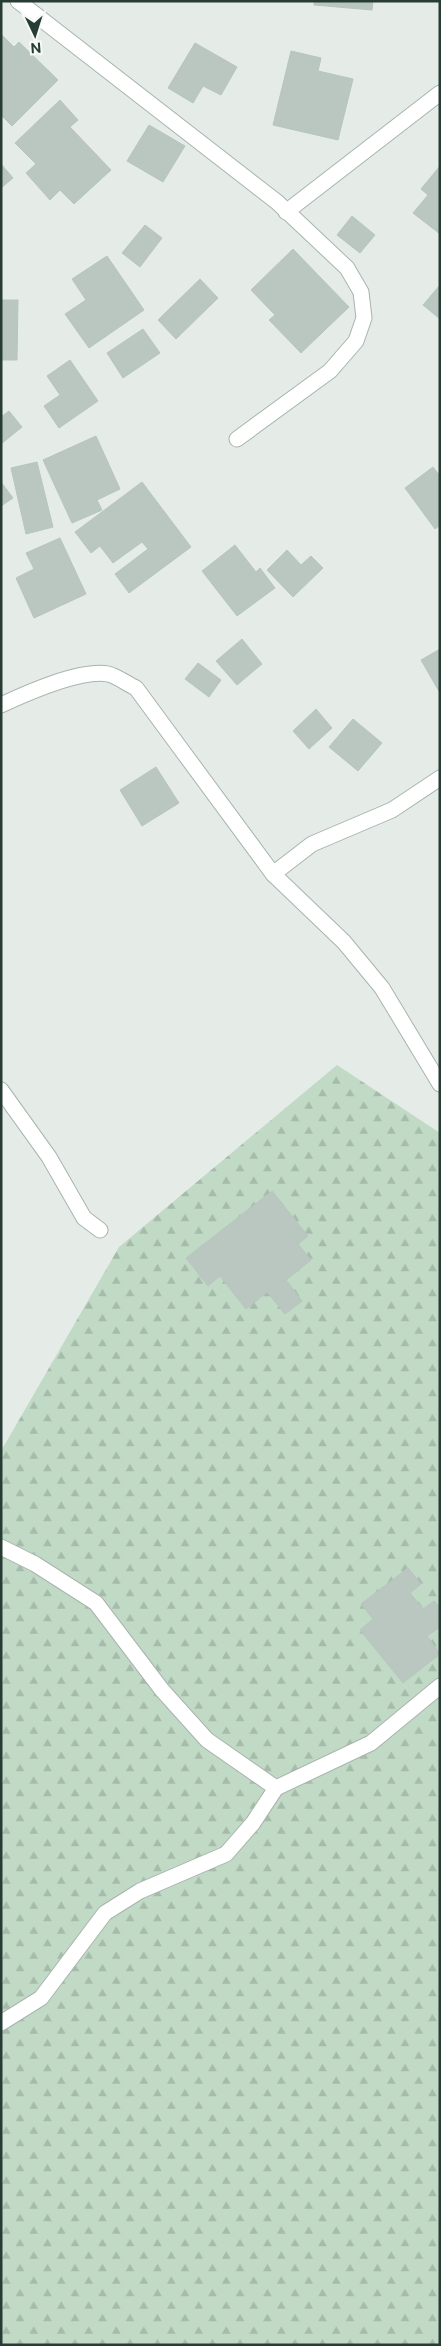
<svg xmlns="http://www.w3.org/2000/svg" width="441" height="2346" font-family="'Public Sans',sans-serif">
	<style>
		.forest { fill: url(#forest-firs) }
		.building { fill: #bac7c1; stroke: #b8c5bf }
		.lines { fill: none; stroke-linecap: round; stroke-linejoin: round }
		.minor-casing { stroke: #a8b4ae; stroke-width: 17 }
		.minor { stroke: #fff; stroke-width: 15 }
	</style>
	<defs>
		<pattern id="forest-firs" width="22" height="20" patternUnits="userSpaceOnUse" patternTransform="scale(1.25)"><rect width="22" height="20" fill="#c1dac6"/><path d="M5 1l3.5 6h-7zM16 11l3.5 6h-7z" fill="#a6bcab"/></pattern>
	</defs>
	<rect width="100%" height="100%" fill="#e5ece8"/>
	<path class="forest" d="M337,1065L440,1133V2345H1V1451L119,1247Z"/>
	<g class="building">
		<path d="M314,1H373L372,10L314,5Z"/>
		<path d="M2,35L14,47L19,42L58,80L12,126L1,115Z"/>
		<path d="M195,43L237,67L221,95L203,86L193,103L168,88Z"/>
		<path d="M291,51L321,58L318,71L353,79L338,140L273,125Z"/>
		<path d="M60,100L78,120L70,127L111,170L74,204L60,190L50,200L26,173L36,164L15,143Z"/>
		<path d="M149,125L185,146L163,182L127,161Z"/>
		<path d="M1,164L13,178L1,188Z"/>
		<path d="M440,166V234L413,213L428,195L421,189Z"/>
		<path d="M352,216L375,235L360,253L337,235Z"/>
		<path d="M145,225L162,238L140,267L122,253Z"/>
		<path d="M293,249L349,307L301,353L269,320L275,315L251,290Z"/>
		<path d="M107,256L144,310L89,348L65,314L86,300L72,279Z"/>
		<path d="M200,279L218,298L176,339L158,320Z"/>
		<path d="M440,285V319L423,305Z"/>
		<path d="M1,300H18L17,360H1Z"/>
		<path d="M143,329L160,353L123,378L107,353Z"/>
		<path d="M70,360L98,401L59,428L44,406L60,395L47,376Z"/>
		<path d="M9,411L22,427L1,444V417Z"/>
		<path d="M96,436L120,489L97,500L102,510L72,523L43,460Z"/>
		<path d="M37,462L53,527L26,534L11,468Z"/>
		<path d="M433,467L440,476V525L435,529L405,488Z"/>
		<path d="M1,482L13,498L1,506Z"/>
		<path d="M142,482L191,547L129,593L115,574L148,549L142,542L113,563L100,546L91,553L75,532Z"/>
		<path d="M60,538L86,594L34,618L16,578L34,569L26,553Z"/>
		<path d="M235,545L256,572L260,568L275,588L237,616L202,571Z"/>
		<path d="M287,550L301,565L311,556L323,568L293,597L267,570Z"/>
		<path d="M242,639L262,664L237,685L216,661Z"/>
		<path d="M440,649V693L421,660Z"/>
		<path d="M198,663L221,680L209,697L185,679Z"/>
		<path d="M316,709L332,728L309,749L293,731Z"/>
		<path d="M353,719L382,743L358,771L329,747Z"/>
		<path d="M156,767L179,803L142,826L120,790Z"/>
		<path d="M272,1191L308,1236L298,1244L311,1260L286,1280L302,1301L285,1314L267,1292L246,1309L220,1276L208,1286L186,1258Z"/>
		<path d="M408,1568L421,1584L410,1593L423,1609L434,1601L440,1608V1627L427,1636L440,1654L403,1683L360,1630L373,1619L361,1604Z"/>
	</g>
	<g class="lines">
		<g class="minor-casing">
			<g id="minor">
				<path d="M18,1L277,202L347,268L361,292L364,318L356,341L330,371L237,439"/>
				<path d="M286,212L440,93"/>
				<path d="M1,705C27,693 80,669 108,674C117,676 127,684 136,688L273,874L344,942L382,988L440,1084"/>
				<path d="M273,874L312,844L392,810L440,778"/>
				<path d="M1,1090L49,1157L84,1218L100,1230"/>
				<path d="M1,1547L35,1564L96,1603L162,1690L207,1740L276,1788"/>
				<path d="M1,2023L41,1998L105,1913L140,1891L226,1854L253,1823L276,1788L371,1743L440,1686"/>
			</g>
		</g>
		<use href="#minor" class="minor"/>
	</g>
	<rect width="441" height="2346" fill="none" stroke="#263c34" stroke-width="5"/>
	<g transform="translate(35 35) rotate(176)" stroke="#f5f9f7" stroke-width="4" paint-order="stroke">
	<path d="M0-4L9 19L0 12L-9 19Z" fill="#263c34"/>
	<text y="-8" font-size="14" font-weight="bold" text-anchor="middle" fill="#263c34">N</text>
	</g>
</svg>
